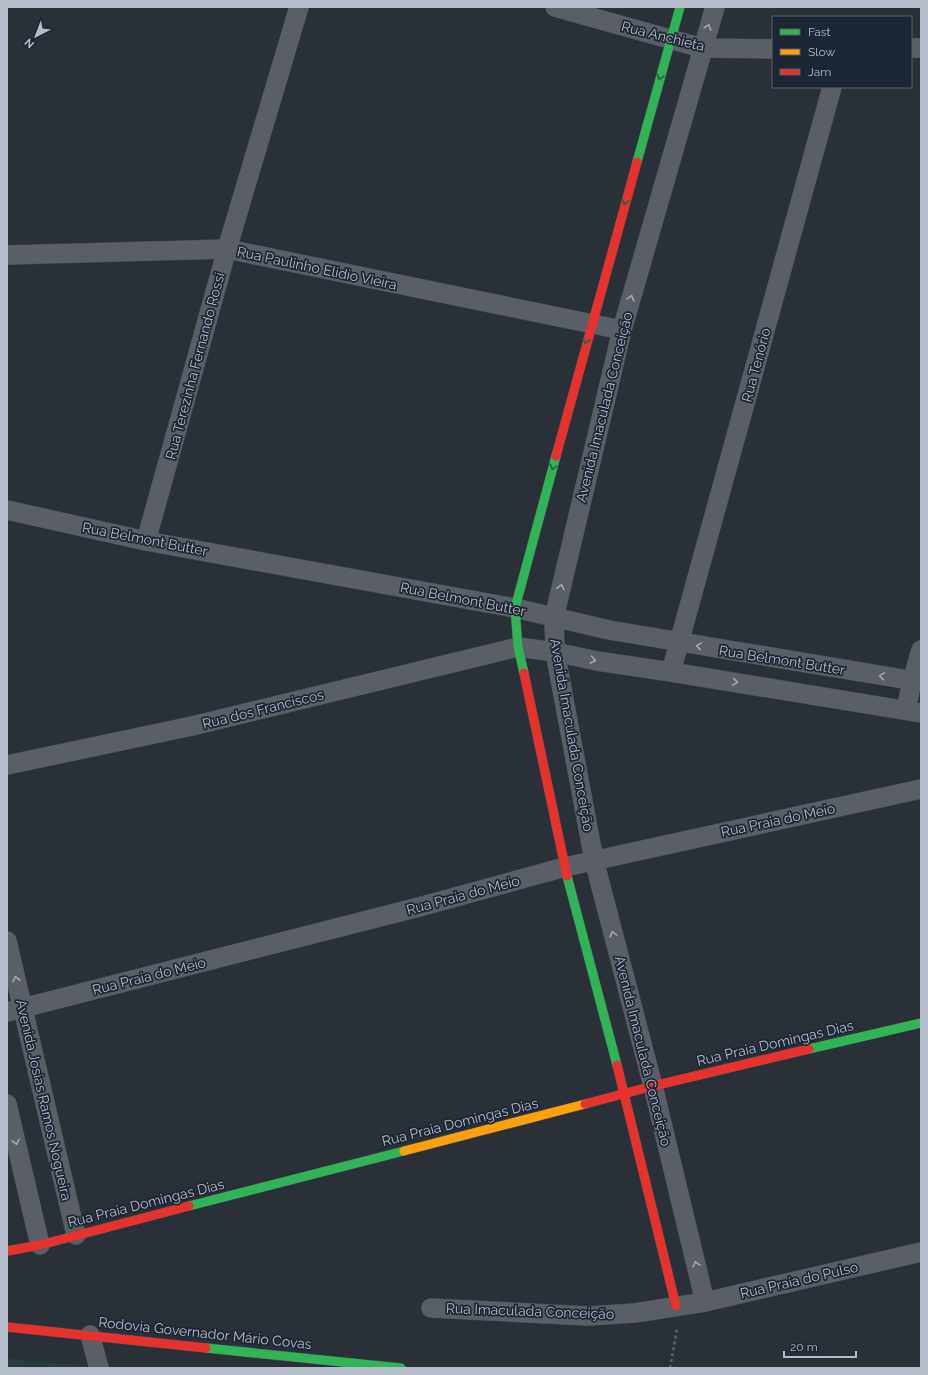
<svg xmlns="http://www.w3.org/2000/svg" width="928" height="1375" font-family="Raleway,sans-serif">
	<style>
		.green { fill: #273a3e }
		.lines { fill: none; stroke-linecap: round; stroke-linejoin: round }
		.street-casing { stroke: #484c53; stroke-width: 20 }
		.fast-casing { stroke: #484c53; stroke-width: 10 }
		.slow-casing { stroke: #484c53; stroke-width: 10 }
		.jam-casing { stroke: #484c53; stroke-width: 10 }
		.path { stroke: #5d636a; stroke-width: 2.5; stroke-dasharray: 3 3; stroke-linecap: butt }
		.street { stroke: #5a5e66; stroke-width: 19 }
		.fast { stroke: #30b455; stroke-width: 9 }
		.slow { stroke: #ff9f0a; stroke-width: 9 }
		.jam { stroke: #e5322d; stroke-width: 9 }
		.oneway { stroke: #a2a9b5 }
		.oneway2 { stroke: #255f41 }
		.labels { text-anchor: middle; dominant-baseline: central; stroke-width: 3.5; stroke-linejoin: round; paint-order: stroke }
		.street-label { font-size: 14px; fill: #b4bcc9; stroke: #1d2633 }
	</style>
	<rect width="100%" height="100%" fill="#2a3038"/>
	<path class="green" d="M7,1358L102,1368H7Z"/>
	<g class="lines">
		<g class="street-casing">
			<g id="street">
				<path d="M555,7L702,48L773,49"/>
				<path d="M911,48H921"/>
				<path d="M7,255L227,249L622,330"/>
				<path d="M7,510L146,541L515,608L609,630L921,682"/>
				<path d="M146,541L227,249L299,7"/>
				<path d="M671,672L832,87"/>
				<path d="M906,710L912,681L921,650"/>
				<path d="M7,765L192,726L518,647L555,652L597,661L671,672L921,713"/>
				<path d="M7,941L76,1235"/>
				<path d="M7,1012L419,907L565,867L921,789"/>
				<path d="M7,1104L40,1245"/>
				<path d="M705,1302L653,1086L594,860L555,652L554,618L622,330L715,7"/>
				<path d="M431,1308L588,1316L635,1313L705,1302L921,1252"/>
				<path d="M90,1335L99,1368"/>
			</g>
		</g>
		<g class="fast-casing">
			<g id="fast">
				<path d="M637,162L680,7"/>
				<path d="M524,673L518,647L515,608L556,456"/>
				<path d="M567,876L617,1065"/>
				<path d="M809,1049L921,1023"/>
				<path d="M189,1206L404,1151"/>
				<path d="M206,1348L401,1368"/>
			</g>
		</g>
		<g class="slow-casing">
			<path id="slow" d="M404,1151L585,1104"/>
		</g>
		<g class="jam-casing">
			<g id="jam">
				<path d="M556,456L637,162"/>
				<path d="M524,673L567,876"/>
				<path d="M617,1065L676,1306"/>
				<path d="M585,1104L653,1086L809,1049"/>
				<path d="M7,1251L40,1245L189,1206"/>
				<path d="M7,1327L206,1348"/>
			</g>
		</g>
		<path class="path" d="M670,1368L677,1329"/>
		<use href="#street" class="street"/>
		<use href="#fast" class="fast"/>
		<use href="#slow" class="slow"/>
		<use href="#jam" class="jam"/>
	</g>
	<defs><path id="oneway-chevron" d="M-2-3.5L2.5 0L-2 3.5" fill="none" stroke-width="1.6" stroke-linecap="round" stroke-linejoin="round"/></defs>
	<g class="oneway">
		<use href="#oneway-chevron" transform="translate(708 27) rotate(-73)"/>
		<use href="#oneway-chevron" transform="translate(631 298) rotate(-74)"/>
		<use href="#oneway-chevron" transform="translate(561 587) rotate(-77)"/>
		<use href="#oneway-chevron" transform="translate(699 646) rotate(-171)"/>
		<use href="#oneway-chevron" transform="translate(593 660) rotate(11)"/>
		<use href="#oneway-chevron" transform="translate(882 676) rotate(-171)"/>
		<use href="#oneway-chevron" transform="translate(735 682) rotate(9)"/>
		<use href="#oneway-chevron" transform="translate(613 934) rotate(-105)"/>
		<use href="#oneway-chevron" transform="translate(16 979) rotate(-102)"/>
		<use href="#oneway-chevron" transform="translate(16 1142) rotate(77)"/>
		<use href="#oneway-chevron" transform="translate(696 1264) rotate(-103)"/>
	</g>
	<g class="oneway2">
		<use href="#oneway-chevron" transform="translate(660 77) rotate(106)"/>
		<use href="#oneway-chevron" transform="translate(625 202) rotate(106)"/>
		<use href="#oneway-chevron" transform="translate(586 341) rotate(105)"/>
		<use href="#oneway-chevron" transform="translate(553 467) rotate(105)"/>
	</g>
	<g class="labels">
		<g class="street-label">
			<text transform="translate(663 36) rotate(14)">Rua Anchieta</text>
			<text transform="translate(317 268) rotate(12)">Rua Paulinho Elidio Vieira</text>
			<text transform="translate(756 365) rotate(-75)">Rua Tenório</text>
			<text transform="translate(195 366) rotate(-75)">Rua Terezinha Fernando Rossi</text>
			<text transform="translate(604 407) rotate(-76)">Avenida Imaculada Conceição</text>
			<text transform="translate(145 539) rotate(11)">Rua Belmont Butter</text>
			<text transform="translate(463 599) rotate(11)">Rua Belmont Butter</text>
			<text transform="translate(782 660) rotate(9)">Rua Belmont Butter</text>
			<text transform="translate(263 709) rotate(-14)">Rua dos Franciscos</text>
			<text transform="translate(572 735) rotate(80)">Avenida Imaculada Conceição</text>
			<text transform="translate(778 820) rotate(-12)">Rua Praia do Meio</text>
			<text transform="translate(463 895) rotate(-15)">Rua Praia do Meio</text>
			<text transform="translate(149 976) rotate(-14)">Rua Praia do Meio</text>
			<text transform="translate(775 1043) rotate(-13)">Rua Praia Domingas Dias</text>
			<text transform="translate(643 1051) rotate(76)">Avenida Imaculada Conceição</text>
			<text transform="translate(44 1100) rotate(77)">Avenida Josias Ramos Nogueira</text>
			<text transform="translate(460 1122) rotate(-14)">Rua Praia Domingas Dias</text>
			<text transform="translate(146 1203) rotate(-14)">Rua Praia Domingas Dias</text>
			<text transform="translate(799 1280) rotate(-13)">Rua Praia do Pulso</text>
			<text transform="translate(530 1311) rotate(2)">Rua Imaculada Conceição</text>
			<text transform="translate(205 1333) rotate(6)">Rodovia Governador Mário Covas</text>
		</g>
	</g>
	<rect width="928" height="1375" fill="none" stroke="#b4bcc9" stroke-width="16"/>
	<rect x="772" y="16" width="140" height="72" fill="#1d2633" stroke="#59626f"/>
	<rect x="780" y="29" width="20" height="6" fill="#30b455" stroke="#59626f"/>
	<text x="808" y="36" font-size="12" fill="#b4bcc9">Fast</text>
	<rect x="780" y="49" width="20" height="6" fill="#ff9f0a" stroke="#59626f"/>
	<text x="808" y="56" font-size="12" fill="#b4bcc9">Slow</text>
	<rect x="780" y="69" width="20" height="6" fill="#e5322d" stroke="#59626f"/>
	<text x="808" y="76" font-size="12" fill="#b4bcc9">Jam</text>
	<g transform="translate(36 36) rotate(222)" stroke="#1d2633" stroke-width="3" paint-order="stroke">
	<path d="M0-3L7 15L0 10L-7 15Z" fill="#b4bcc9"/>
	<text y="-6" font-size="11" font-weight="bold" text-anchor="middle" fill="#b4bcc9">N</text>
	</g>
	<path d="M784 1351v6h72v-6" fill="none" stroke="#b4bcc9" stroke-width="2"/>
	<text x="790" y="1351" font-size="12" fill="#b4bcc9" stroke="#1d2633" stroke-width="3" paint-order="stroke">20 m</text>
</svg>
